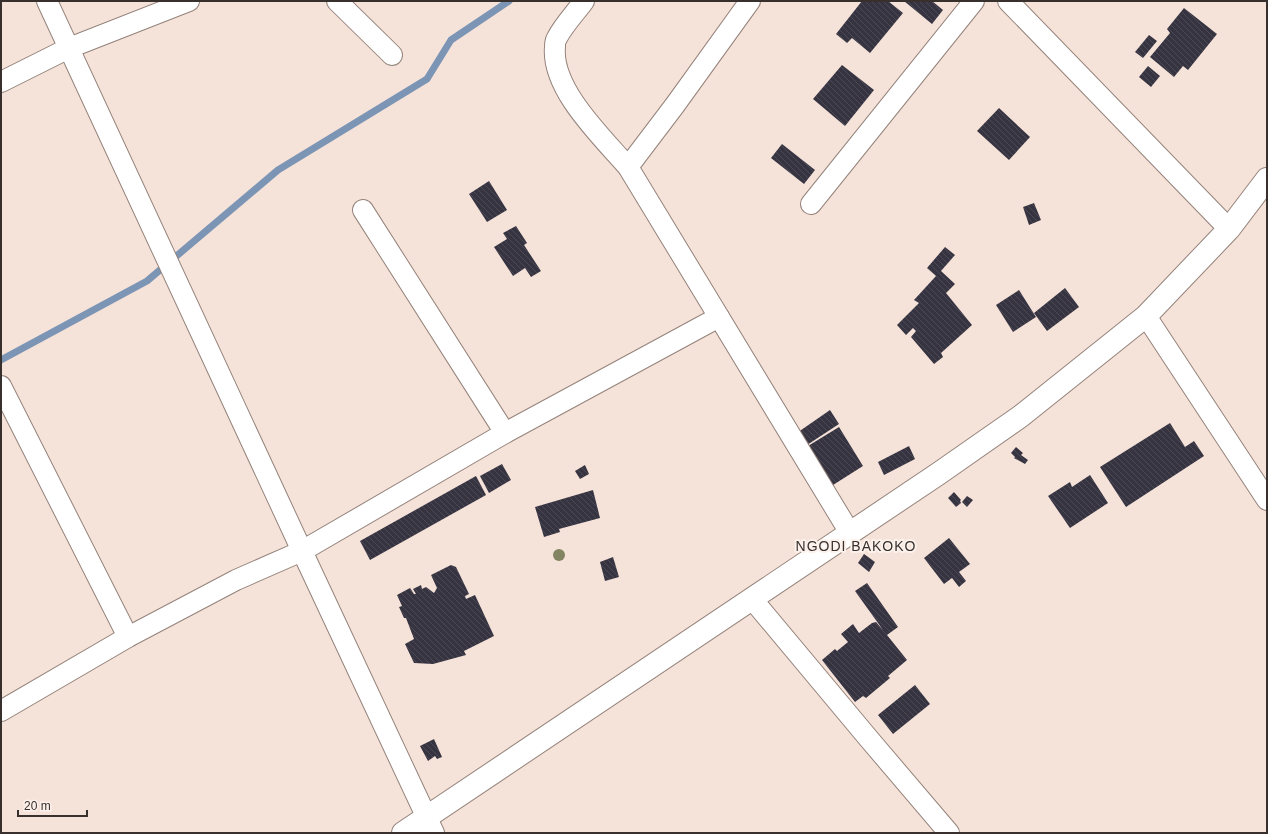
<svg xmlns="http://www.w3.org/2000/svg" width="1268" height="834" font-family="Arial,sans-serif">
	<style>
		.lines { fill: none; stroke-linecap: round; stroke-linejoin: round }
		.stream { stroke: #7d95b5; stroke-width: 7 }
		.building { fill: url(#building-back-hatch) }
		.minor-casing { stroke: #94837b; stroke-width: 22 }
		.secondary-casing { stroke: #94837b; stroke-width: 24 }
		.minor { stroke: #fff; stroke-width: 20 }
		.secondary { stroke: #fff; stroke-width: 22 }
		.tree { fill: #828462 }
		.labels { text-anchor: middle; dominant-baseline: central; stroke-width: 4; stroke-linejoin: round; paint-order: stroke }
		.quarter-label { font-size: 14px; letter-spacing: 1px; fill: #37302c; stroke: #fdf1ec }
	</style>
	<defs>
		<pattern id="building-back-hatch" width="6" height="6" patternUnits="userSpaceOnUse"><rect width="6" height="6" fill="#373442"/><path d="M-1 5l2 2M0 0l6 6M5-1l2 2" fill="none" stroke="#4c4955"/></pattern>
	</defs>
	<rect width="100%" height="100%" fill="#f5e2d9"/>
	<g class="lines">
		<path class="stream" d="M1,360L147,281L278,170L427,79L451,40L509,1"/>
	</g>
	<g class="building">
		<path d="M862,1H888L903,13L870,53L852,38L847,43L836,34Z"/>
		<path d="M904,1H932L943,10L932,24Z"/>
		<path d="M1184,8L1217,34L1188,70L1183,66L1174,77L1150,57L1170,33L1167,29Z"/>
		<path d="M1149,35L1157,41L1143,58L1135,52Z"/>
		<path d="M842,65L874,90L845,126L813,99Z"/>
		<path d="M1148,66L1160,76L1151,87L1139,77Z"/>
		<path d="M999,108L1030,137L1009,160L977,131Z"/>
		<path d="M782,144L815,170L804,184L771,158Z"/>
		<path d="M489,181L507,210L487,222L469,194Z"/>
		<path d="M1034,203L1041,220L1029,225L1023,207Z"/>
		<path d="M516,226L527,243L524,245L541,271L531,277L525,268L513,276L494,247L507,239L503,233Z"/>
		<path d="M945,247L955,255L941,271L955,284L946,293L972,325L941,353L943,357L934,364L911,337L916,331L913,328L906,335L897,325L919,303L914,300L936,276L927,268Z"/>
		<path d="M1065,288L1079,307L1047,331L1034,313Z"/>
		<path d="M1019,290L1036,317L1013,332L996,305Z"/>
		<path d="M830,410L839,424L807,445L794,435Z"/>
		<path d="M1170,423L1185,447L1194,441L1204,456L1126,507L1100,467Z"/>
		<path d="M839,427L863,466L833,485L808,446Z"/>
		<path d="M909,446L915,459L884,475L878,462Z"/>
		<path d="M1016,447L1023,453L1021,455L1028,460L1025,464L1014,458L1015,457L1011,453Z"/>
		<path d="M502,464L511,480L489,493L480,476Z"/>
		<path d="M585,465L589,474L580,479L575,471Z"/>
		<path d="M1090,475L1108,503L1070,528L1048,496L1070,482L1072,487Z"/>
		<path d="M476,476L486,495L370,560L360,541Z"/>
		<path d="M593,490L600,518L559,529L560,532L544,537L535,507Z"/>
		<path d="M954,492L961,500L960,501L961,503L956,507L948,498Z"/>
		<path d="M967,496L973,500L967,507L962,502Z"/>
		<path d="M949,538L970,564L959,572L966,581L959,587L952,578L944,584L924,558Z"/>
		<path d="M864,554L875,562L869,572L858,563Z"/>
		<path d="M613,557L619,577L605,581L600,562Z"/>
		<path d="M451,565L456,567L469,594L465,596L466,599L475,595L494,636L464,651L466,655L433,664L414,663L405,644L414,639L406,618H404L399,607L402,606L397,595L410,588L414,594H416L413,589L421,585L422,589L426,587L434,593L437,588L431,575Z"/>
		<path d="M867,583L898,627L887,635L907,660L888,676L890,678L866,698L863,696L855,702L822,660L835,649L837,651L848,642L841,634L853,624L859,633L872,623L876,622L883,630L855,591Z"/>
		<path d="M915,685L930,704L893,734L878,715Z"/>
		<path d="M434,739L442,757L437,759L435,756L428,761L420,746Z"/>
	</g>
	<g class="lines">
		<g class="minor-casing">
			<g id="minor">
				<path d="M47,1L302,551L434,833"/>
				<path d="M337,1L392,55"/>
				<path d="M584,1C576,12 563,26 557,38C555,40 555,44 555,47C551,89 602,137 628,167L850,533"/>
				<path d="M1008,1L1229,229"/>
				<path d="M1,82L69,48L189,1"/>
				<path d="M628,167L675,105L750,1"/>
				<path d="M811,204L974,1"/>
				<path d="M363,210L505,433"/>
				<path d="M1146,316L1267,500"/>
				<path d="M1,386L128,637"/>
				<path d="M752,599L869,739L949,833"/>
				<path d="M1,711L128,637L236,580L302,551L505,433L719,317"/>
			</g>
		</g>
		<g class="secondary-casing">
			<path id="secondary" d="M403,833L938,474L1021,416L1146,316L1229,229L1267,179"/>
		</g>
		<use href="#minor" class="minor"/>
		<use href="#secondary" class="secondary"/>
	</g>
	<circle class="tree" cx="559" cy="555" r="6"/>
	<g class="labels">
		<g class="quarter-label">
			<text x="856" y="546">NGODI BAKOKO</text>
		</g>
	</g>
	<rect width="1268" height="834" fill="none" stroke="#37302c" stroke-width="4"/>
	<path d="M18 810v6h69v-6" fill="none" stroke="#37302c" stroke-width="2"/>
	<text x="24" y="810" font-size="12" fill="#37302c" stroke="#fdf1ec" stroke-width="3" paint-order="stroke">20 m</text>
</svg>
